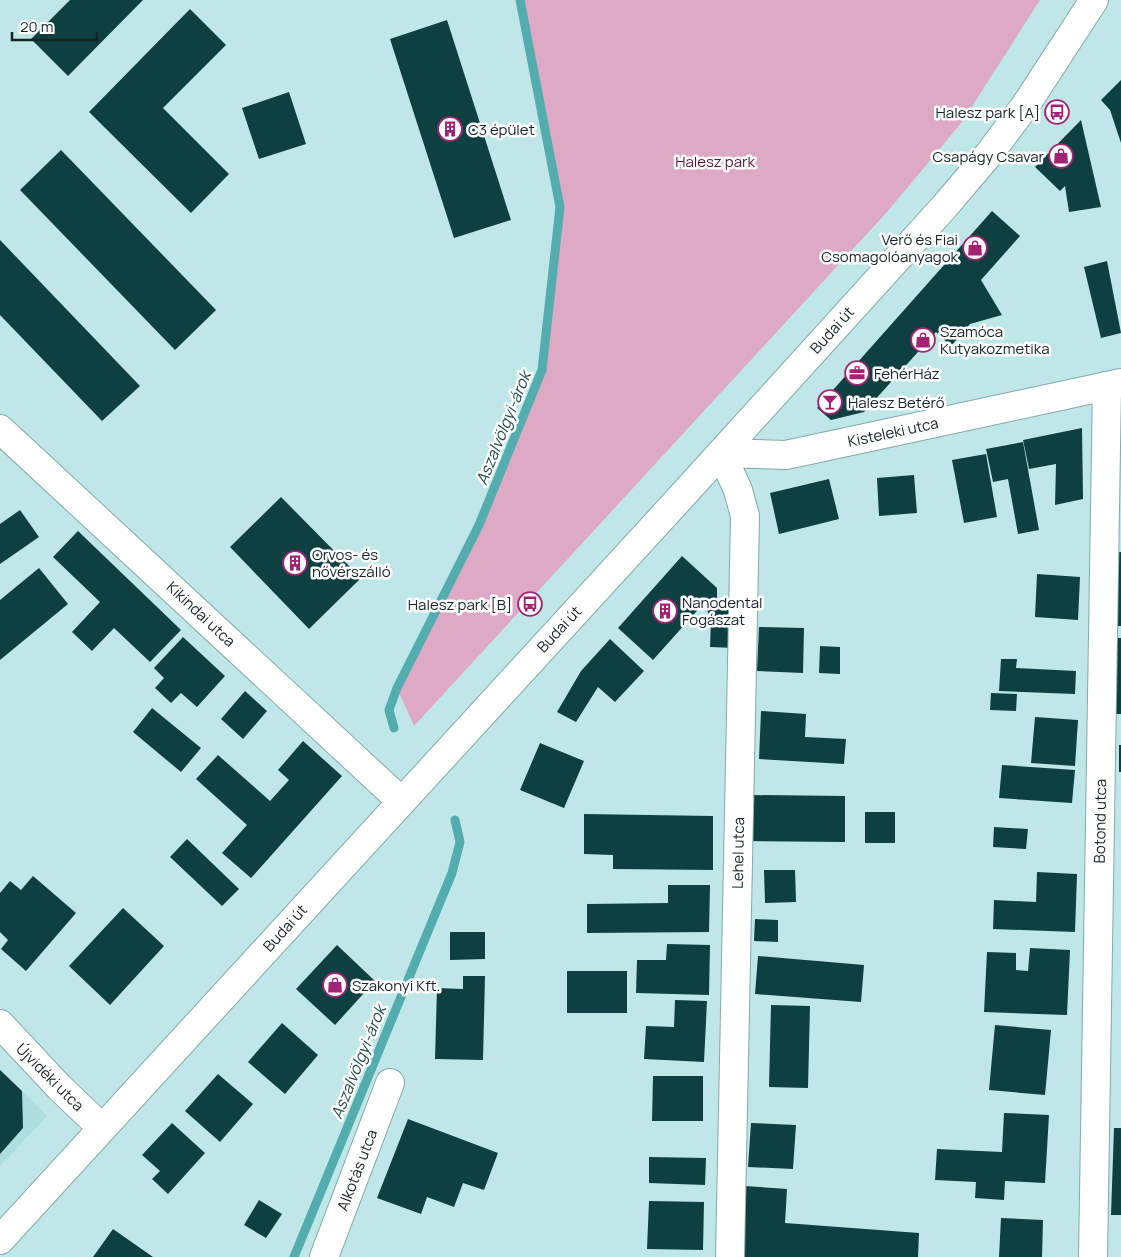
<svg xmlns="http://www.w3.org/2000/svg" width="1121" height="1257" font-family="Manrope,sans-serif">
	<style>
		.built { fill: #addddd }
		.green { fill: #dea9c4 }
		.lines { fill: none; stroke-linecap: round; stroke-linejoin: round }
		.stream { stroke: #53adae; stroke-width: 9 }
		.building { fill: #0e4041 }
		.minor-casing { stroke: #84a9a9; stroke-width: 30 }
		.major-casing { stroke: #84a9a9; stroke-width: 30 }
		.minor { stroke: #fff; stroke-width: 28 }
		.major { stroke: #fff; stroke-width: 28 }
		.labels { text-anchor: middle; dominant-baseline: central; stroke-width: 5; stroke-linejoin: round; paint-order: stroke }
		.poi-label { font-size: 15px; fill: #152424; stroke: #fff; text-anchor: start }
		.park-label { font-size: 15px; fill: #5e1542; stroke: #fff }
		.street-label { font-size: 15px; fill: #152424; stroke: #fff }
		.water-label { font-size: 16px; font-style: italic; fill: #224c4c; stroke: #fff }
	</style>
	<rect width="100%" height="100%" fill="#c0e7e7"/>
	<path class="built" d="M0,1069L47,1116L0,1166Z"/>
	<path class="green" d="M523,0H1040L962,122L888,211L414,726L397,688L504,466L542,370L560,207Z"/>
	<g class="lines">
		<g class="stream">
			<path d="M394,728L389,710L397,688L479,525L542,370L560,207L520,0"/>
			<path d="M294,1257L452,873L460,842L455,820"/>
		</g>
	</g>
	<g class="building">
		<path d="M70,0H143L68,76L31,39Z"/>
		<path d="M190,9L226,45L163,108L229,174L191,213L89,112Z"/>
		<path d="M447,20L511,220L454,238L390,39Z"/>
		<path d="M1121,80V143L1110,110L1101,100Z"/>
		<path d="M289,92L306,144L259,159L242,108Z"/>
		<path d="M1081,120L1101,207L1069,212L1065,186L1060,191L1035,167Z"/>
		<path d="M61,150L216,310L175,350L20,190Z"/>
		<path d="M992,211L1020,236L981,280L1002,315L970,324L951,346L936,332L864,412L831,420L817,408Z"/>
		<path d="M0,240L140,386L102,421L0,315Z"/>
		<path d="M1107,261L1121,333L1101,338L1084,267Z"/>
		<path d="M1082,428L1083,499L1055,505L1056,464L1029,469L1023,440Z"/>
		<path d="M1023,442L1039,530L1018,534L1008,479L993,482L986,449Z"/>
		<path d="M986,454L997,517L964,523L952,460Z"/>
		<path d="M914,475L917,513L879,516L877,478Z"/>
		<path d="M829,479L839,519L779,534L770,493Z"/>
		<path d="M281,497L361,578L309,629L230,547Z"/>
		<path d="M20,510L39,537L0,564V524Z"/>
		<path d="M78,531L181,630L150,662L114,628L92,651L72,632L100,602L53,557Z"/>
		<path d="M1116,552H1121V626H1117Z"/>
		<path d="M682,556L717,588V602L736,603L735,648L710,647L711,619L704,603L653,660L618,628Z"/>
		<path d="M39,568L68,604L0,660V600Z"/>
		<path d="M1037,574L1080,577L1078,620L1035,617Z"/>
		<path d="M759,627L804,628L803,673L757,671Z"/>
		<path d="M183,637L225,676L197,707L181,693L171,703L155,688L164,678L154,668Z"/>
		<path d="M1117,638H1121V714H1115Z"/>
		<path d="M610,639L644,671L615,702L598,687L576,722L557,712L581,671Z"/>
		<path d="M820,646L840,647V674L819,673Z"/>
		<path d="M1001,659H1017L1016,668L1076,671L1075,694L999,691Z"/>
		<path d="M245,691L267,711L243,739L221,719Z"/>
		<path d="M991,693L1017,694L1016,711L990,710Z"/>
		<path d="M152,708L201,748L181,772L133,732Z"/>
		<path d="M761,711L806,714L805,737L846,739L844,764L759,759Z"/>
		<path d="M1035,717L1078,720L1075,766L1031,763Z"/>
		<path d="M303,741L342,776L251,878L222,853L247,825L196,779L218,755L270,801L289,780L278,770Z"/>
		<path d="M540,743L584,761L564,808L520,790Z"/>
		<rect x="1119" y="745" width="2" height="27"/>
		<path d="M1002,765L1075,770L1072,803L999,798Z"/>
		<path d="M751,795L845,796V842L750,841Z"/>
		<rect x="865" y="812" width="30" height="31"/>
		<path d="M584,814L713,816V870L613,869V855L584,854Z"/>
		<path d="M994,827L1028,829L1026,849L993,847Z"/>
		<path d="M187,839L239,889L222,906L170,857Z"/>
		<path d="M764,870H795L796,902L765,903Z"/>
		<path d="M1037,872L1077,874L1075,932L993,929L994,900L1036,902Z"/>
		<path d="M33,876L76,913L26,971L1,949L8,940L0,932V893L10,881L21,890Z"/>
		<path d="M668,885H710L709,932L587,933V904L668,903Z"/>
		<path d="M123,908L164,946L110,1005L69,966Z"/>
		<path d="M755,919L778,920V942L754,941Z"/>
		<path d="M450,932H485V959L450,960Z"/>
		<path d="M667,944L710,945L709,995L636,993L637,960H666Z"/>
		<path d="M337,945L375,981L335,1025L296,989Z"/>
		<path d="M1030,948L1070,950L1067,1015L984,1012L987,952L1016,953V970L1028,971Z"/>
		<path d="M758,956L864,965L861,1002L755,994Z"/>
		<rect x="567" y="971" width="60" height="42"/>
		<path d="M463,976H485L483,1060L435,1059L437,988L463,989Z"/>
		<path d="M675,1000L707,1001L704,1062L644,1059L646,1026L674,1027Z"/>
		<path d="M771,1005L810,1006L808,1088L769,1087Z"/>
		<path d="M282,1023L318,1055L285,1094L248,1062Z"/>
		<path d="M995,1025L1051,1030L1045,1095L989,1090Z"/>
		<path d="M0,1070L22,1091L23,1128L0,1154Z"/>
		<path d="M218,1074L253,1104L220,1142L185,1111Z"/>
		<path d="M653,1076H703V1121H652Z"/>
		<path d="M1004,1113L1049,1115L1045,1183L1005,1181L1004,1200L975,1198L976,1182L935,1180L937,1149L1002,1152Z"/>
		<path d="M408,1119L498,1153L484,1190L463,1183L454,1207L427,1197L421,1214L377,1198Z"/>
		<path d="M172,1123L205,1153L168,1194L152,1179L160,1171L142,1155Z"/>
		<path d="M751,1123L796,1125L793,1169L748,1167Z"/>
		<path d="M1114,1128H1121V1215H1111Z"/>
		<path d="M649,1157L706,1158L705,1185L649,1183Z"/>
		<path d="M745,1186L787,1189L785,1223L919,1233L918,1257H740Z"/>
		<path d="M259,1200L282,1214L266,1238L244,1225Z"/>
		<path d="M649,1201L704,1202L703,1250L647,1249Z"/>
		<path d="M1001,1218L1043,1220L1042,1257H999Z"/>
		<path d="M113,1229L153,1257H93Z"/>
	</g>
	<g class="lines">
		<g class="minor-casing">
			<g id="minor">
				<path d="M0,429L401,801"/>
				<path d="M0,1024L60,1088L102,1128"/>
				<path d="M324,1257L390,1083"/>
				<path d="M730,1257L745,516L738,490L721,453L786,455L1121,383"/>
				<path d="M1093,1257L1107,386"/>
			</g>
		</g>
		<g class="major-casing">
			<path id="major" d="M0,1240L681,497L945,206L989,154L1025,106L1094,0"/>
		</g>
		<use href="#minor" class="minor"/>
		<use href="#major" class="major"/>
	</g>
	<defs>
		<g id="bus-ring" transform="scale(1.25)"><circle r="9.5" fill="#fff" stroke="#a22374" stroke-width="1.5"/><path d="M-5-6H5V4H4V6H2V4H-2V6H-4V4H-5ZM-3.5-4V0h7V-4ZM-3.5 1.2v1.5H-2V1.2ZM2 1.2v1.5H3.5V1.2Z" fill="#a22374"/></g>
		<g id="building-ring" transform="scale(1.25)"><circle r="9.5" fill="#fff" stroke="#a22374" stroke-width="1.5"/><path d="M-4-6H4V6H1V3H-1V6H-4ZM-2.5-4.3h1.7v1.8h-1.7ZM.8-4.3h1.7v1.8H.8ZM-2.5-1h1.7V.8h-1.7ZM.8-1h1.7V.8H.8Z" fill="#a22374"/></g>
		<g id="shop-ring" transform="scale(1.25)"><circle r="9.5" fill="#fff" stroke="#a22374" stroke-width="1.5"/><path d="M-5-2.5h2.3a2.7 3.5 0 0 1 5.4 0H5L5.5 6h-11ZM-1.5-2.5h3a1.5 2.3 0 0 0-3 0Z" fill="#a22374"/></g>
		<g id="office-ring" transform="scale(1.25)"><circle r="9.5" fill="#fff" stroke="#a22374" stroke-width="1.5"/><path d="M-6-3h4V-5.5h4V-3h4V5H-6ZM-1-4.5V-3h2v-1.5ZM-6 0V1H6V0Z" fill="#a22374"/></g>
		<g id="bar-ring" transform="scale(1.25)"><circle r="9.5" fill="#fff" stroke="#a22374" stroke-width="1.5"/><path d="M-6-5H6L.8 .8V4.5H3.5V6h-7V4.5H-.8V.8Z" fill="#a22374"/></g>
	</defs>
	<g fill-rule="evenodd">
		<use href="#bus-ring" x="1057" y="112"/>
		<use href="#building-ring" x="450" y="129"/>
		<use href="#shop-ring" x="1061" y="156"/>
		<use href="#shop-ring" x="975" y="248"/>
		<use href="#shop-ring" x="923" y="340"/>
		<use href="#office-ring" x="857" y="373"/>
		<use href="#bar-ring" x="830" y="402"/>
		<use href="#building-ring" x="295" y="563"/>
		<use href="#bus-ring" x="530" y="604"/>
		<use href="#building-ring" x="665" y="611"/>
		<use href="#shop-ring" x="335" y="985"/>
	</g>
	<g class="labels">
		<g class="poi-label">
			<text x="1040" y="112" text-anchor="end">Halesz park [A]</text>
			<text x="468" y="129">C3 épület</text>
			<text x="1044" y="156" text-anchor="end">Csapágy Csavar</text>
			<text x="958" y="239" text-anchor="end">Verő és Fiai<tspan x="958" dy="17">Csomagolóanyagok</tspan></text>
			<text x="940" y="331">Szamóca<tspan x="940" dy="17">Kutyakozmetika</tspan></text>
			<text x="874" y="373">FehérHáz</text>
			<text x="848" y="402">Halesz Betérő</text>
			<text x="312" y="554">Orvos- és<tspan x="312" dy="17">nővérszálló</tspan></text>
			<text x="682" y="602">Nanodental<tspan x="682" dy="17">Fogászat</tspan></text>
			<text x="512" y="604" text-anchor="end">Halesz park [B]</text>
			<text x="352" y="985">Szakonyi Kft.</text>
		</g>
		<g class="park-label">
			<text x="715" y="161">Halesz park</text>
		</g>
		<g class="street-label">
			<text transform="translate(832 330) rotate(-48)">Budai út</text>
			<text transform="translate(893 432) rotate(-12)">Kisteleki utca</text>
			<text transform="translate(201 614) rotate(43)">Kikindai utca</text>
			<text transform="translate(559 629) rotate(-47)">Budai út</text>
			<text transform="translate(1100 821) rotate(-89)">Botond utca</text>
			<text transform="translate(738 853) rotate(-89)">Lehel utca</text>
			<text transform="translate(285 928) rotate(-48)">Budai út</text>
			<text transform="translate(50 1077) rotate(45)">Újvidéki utca</text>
			<text transform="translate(357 1170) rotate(-69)">Alkotás utca</text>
		</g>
		<g class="water-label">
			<text transform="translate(503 428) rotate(-68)">Aszalvölgyi-árok</text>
			<text transform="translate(358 1062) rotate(-68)">Aszalvölgyi-árok</text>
		</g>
	</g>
	<path d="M12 32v8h85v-8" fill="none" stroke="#152424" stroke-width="2.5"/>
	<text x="20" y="32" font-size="15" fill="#152424" stroke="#ffffff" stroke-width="4" paint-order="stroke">20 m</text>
</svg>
